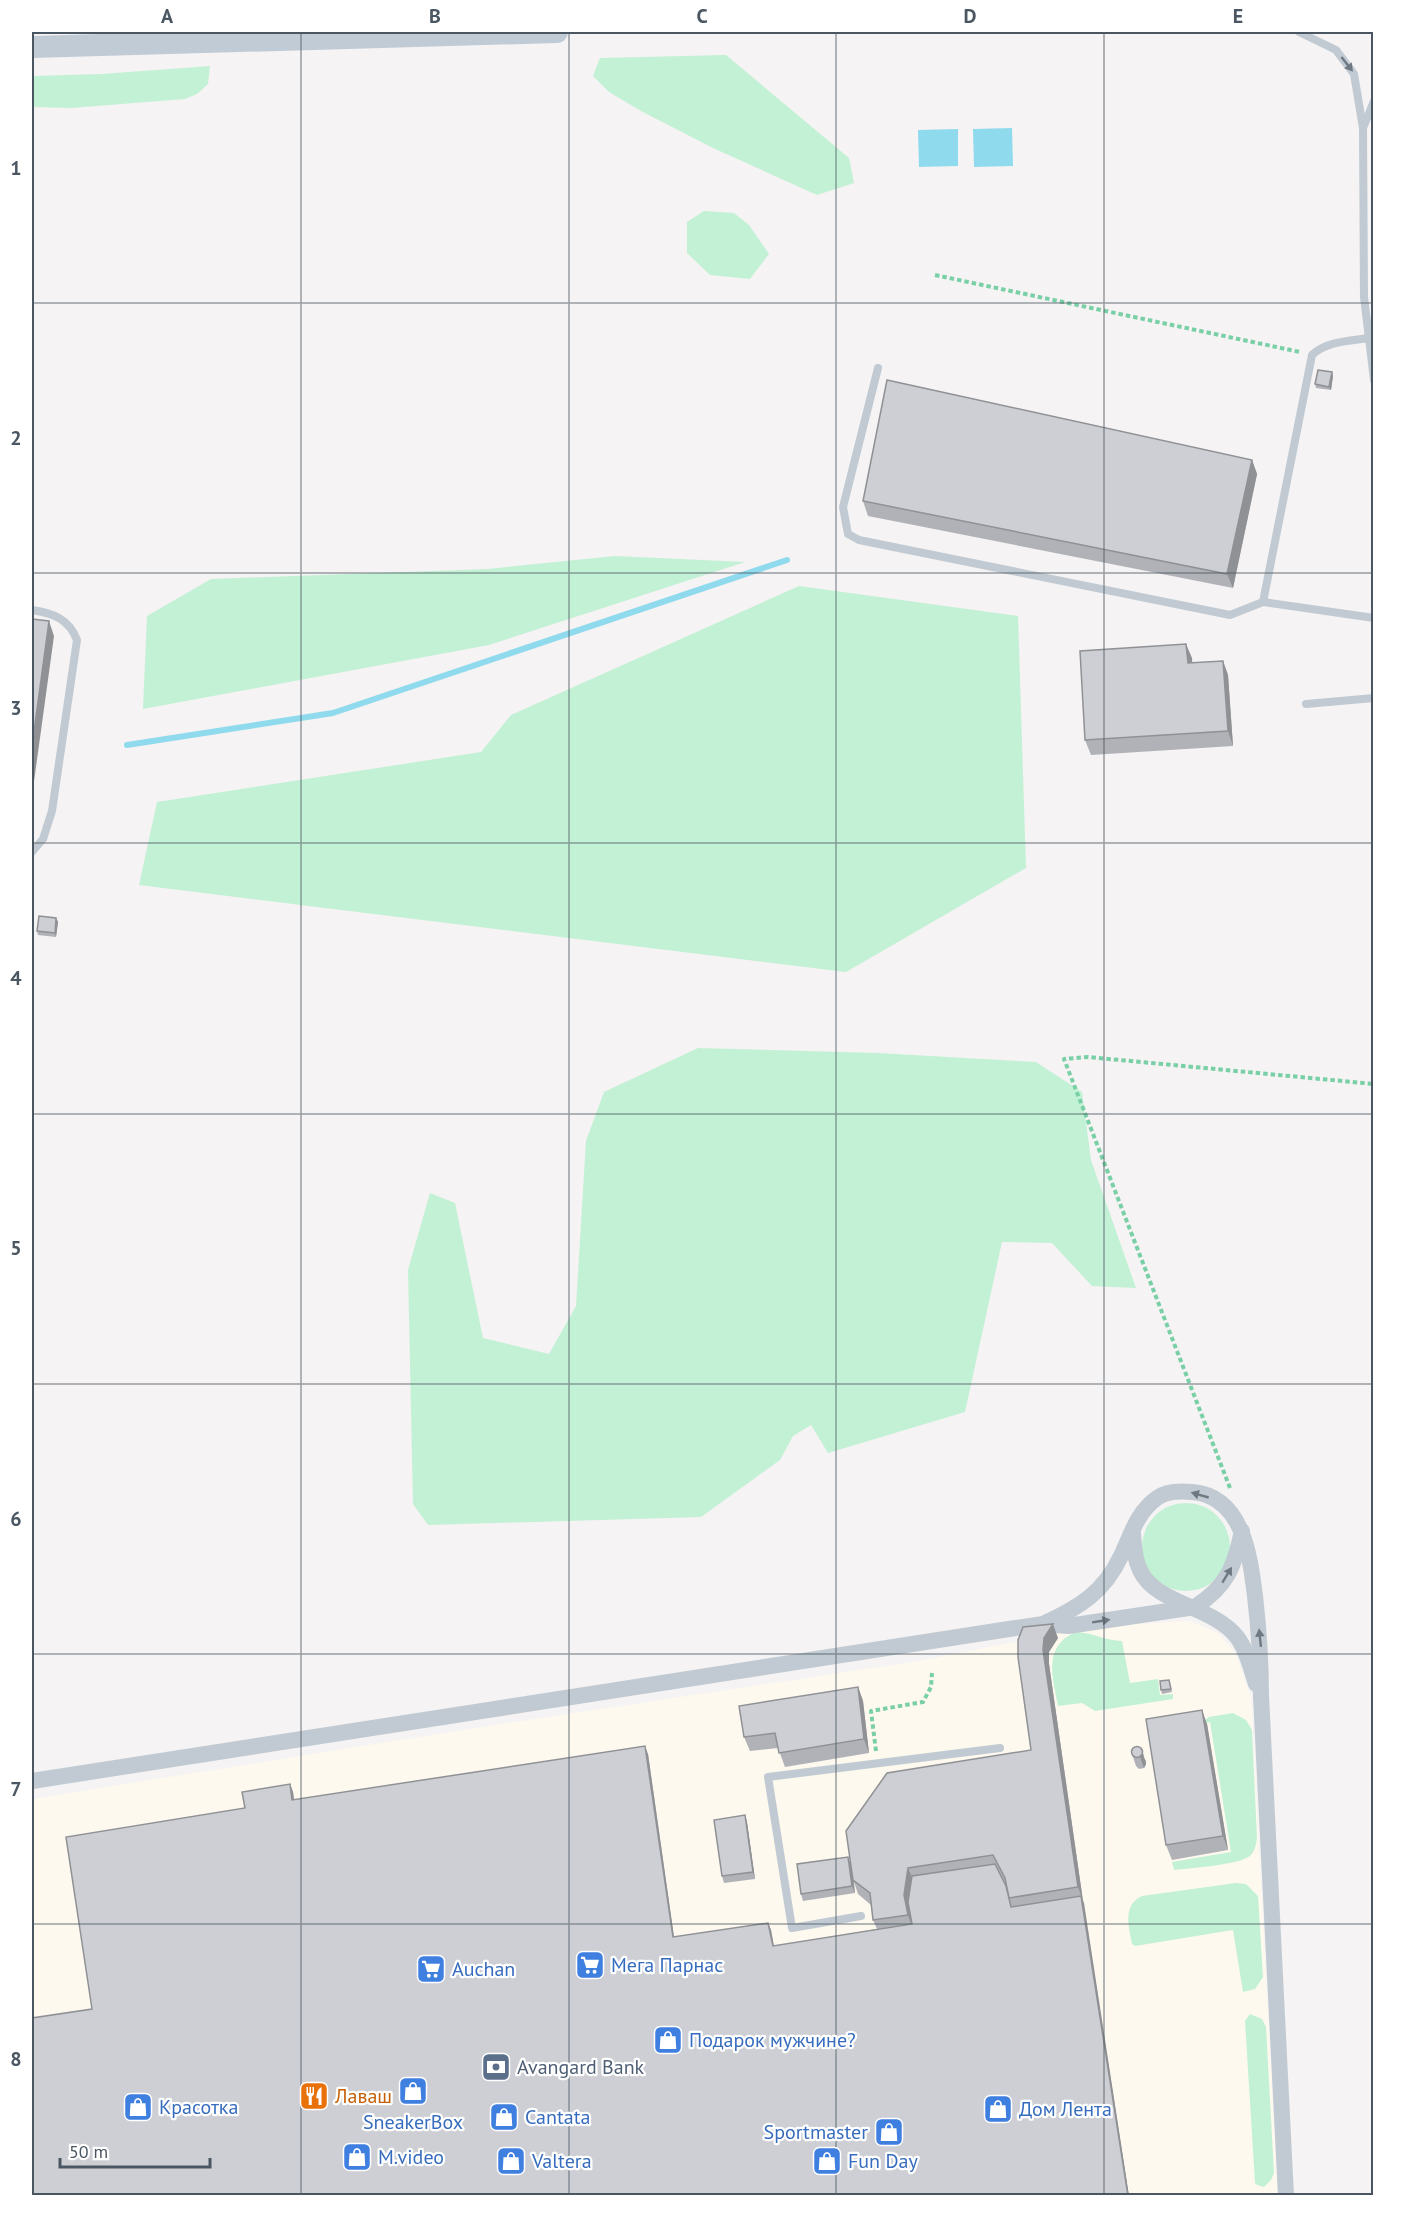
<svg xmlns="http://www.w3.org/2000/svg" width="1405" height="2227" font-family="'PT Sans',sans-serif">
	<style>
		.commercial { fill: #fdf9ef }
		.green { fill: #c3f1d5 }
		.water { fill: #90daee }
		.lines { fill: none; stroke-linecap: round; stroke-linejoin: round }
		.stream { stroke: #90daee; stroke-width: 6 }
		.path { stroke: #7ad0a6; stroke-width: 4; stroke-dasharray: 4.5 3; stroke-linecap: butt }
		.service { stroke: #c1cad2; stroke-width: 8 }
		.minor { stroke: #c1cad2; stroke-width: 16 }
		.secondary { stroke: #c1cbd6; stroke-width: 22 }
		.wall { fill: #b0b2b7 }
		.shaded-wall { fill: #909195 }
		.building { fill: #cdcfd5; stroke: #909195; stroke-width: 1.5 }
		.oneway { fill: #6e7983 }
		.grid { fill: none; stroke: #4a5661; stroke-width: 1.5; stroke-opacity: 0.55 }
		.labels { text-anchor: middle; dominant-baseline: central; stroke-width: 4.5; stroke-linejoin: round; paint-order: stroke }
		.shop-label { font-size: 20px; fill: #366cbe; stroke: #fff; text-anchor: start }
		.service-label { font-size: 20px; fill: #4e5e75; stroke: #fff; text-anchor: start }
		.food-label { font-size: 20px; fill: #c56008; stroke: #fff; text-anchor: start }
		.neatline { fill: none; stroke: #4a5661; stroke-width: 2 }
		.grid-label { font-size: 20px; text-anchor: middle; font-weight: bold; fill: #4a5661 }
	</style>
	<rect width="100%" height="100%" fill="#f5f3f3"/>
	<path class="commercial" d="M1190,1621L1218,1633L1235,1652L1251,1697L1278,2195L32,2196V1799L456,1731L918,1661L1095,1626Z"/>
	<g class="green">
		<path d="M726,55L849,158L854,183L817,195L713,148L641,111L609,92L593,76L600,58Z"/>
		<path d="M210,66L208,84L197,94L185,99L71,108L32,107V76L102,74Z"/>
		<path d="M704,211L734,213L749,225L769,254L750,279L710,275L687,253V222Z"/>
		<path d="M615,556L745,562L489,645L143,709L147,616L211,579L487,569Z"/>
		<path d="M799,586L1018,616L1026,868L846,972L139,885L157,802L481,752L511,715Z"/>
		<path d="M698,1048L878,1053L1036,1062L1082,1092L1091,1160L1136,1288L1092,1286L1052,1243L1002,1242L965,1412L828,1453L811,1425L793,1436L780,1460L701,1517L428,1525L413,1504L408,1270L430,1193L455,1203L483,1338L549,1354L576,1306L586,1141L604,1092Z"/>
		<circle cx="1186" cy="1547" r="44"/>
		<path d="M1075,1632C1091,1632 1106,1641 1122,1641L1130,1683L1158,1679L1160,1695L1173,1694V1699L1095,1711L1082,1703L1058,1706C1053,1677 1042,1648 1075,1632Z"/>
		<path d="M1233,1713L1246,1720L1252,1730L1257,1838C1256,1845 1255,1851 1250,1856C1239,1865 1190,1868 1174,1870L1172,1862L1231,1852L1210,1722L1206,1723L1205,1720L1209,1717Z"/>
		<path d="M1236,1883L1246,1884L1258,1896L1263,1977L1255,1989L1243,1992L1233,1930L1135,1946L1132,1944C1129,1927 1122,1905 1142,1896Z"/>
		<path d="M1250,2014L1262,2019L1266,2027L1274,2173L1271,2180L1264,2187L1257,2185L1255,2183L1245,2021Z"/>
	</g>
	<g class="water">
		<path d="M1012,128L1013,166L974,167L973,129Z"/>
		<path d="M958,129V166L919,167L918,130Z"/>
	</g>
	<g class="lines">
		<path class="stream" d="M127,745L333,713L787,560"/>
		<g class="path">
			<path d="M935,275L1300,352"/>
			<path d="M1230,1488L1064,1059L1088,1057L1374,1084"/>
			<path d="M876,1751L871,1711L923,1702L931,1687L932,1673"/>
		</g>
		<g class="service">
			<path d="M1299,32L1336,50L1354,74L1363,128L1364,297L1374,380"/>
			<path d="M1363,128L1374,101"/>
			<path d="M878,368L843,507L848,534L859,540L1230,615L1263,602L1374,618"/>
			<path d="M1263,602L1312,355C1327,341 1349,341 1369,338"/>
			<path d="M32,610C53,613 69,619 77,640L52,811L43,839L32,852"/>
			<path d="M1306,704L1374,698"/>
			<path d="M861,1916L792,1928L768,1777L1000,1748"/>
		</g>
		<g class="minor">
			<path d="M1133,1533C1134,1545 1134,1558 1140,1570C1155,1604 1213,1606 1237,1637C1247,1650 1251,1669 1256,1684"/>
			<path d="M1045,1623C1080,1607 1104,1592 1121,1556C1131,1535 1137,1512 1157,1498C1166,1491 1181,1491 1192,1492C1243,1496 1250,1556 1255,1596C1259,1630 1261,1661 1261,1696L1286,2196"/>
			<path d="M32,1781L1009,1629L1043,1624L1068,1626L1195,1607C1227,1586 1234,1568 1242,1531"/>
		</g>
		<path class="secondary" d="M32,47L557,32"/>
	</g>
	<g class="wall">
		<path d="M1332,372L1333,376L1331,390L1316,388L1315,384Z"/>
		<path d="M1252,460L1257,474L1233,588L868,516L863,501Z"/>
		<path d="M1192,658V663L1223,661L1228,675L1233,746L1091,755L1085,740Z"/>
		<path d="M56,918L58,922L56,937L38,935L37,931Z"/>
		<path d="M1058,1638L1049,1652V1664L1083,1901L1129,2196H32L92,2009L290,1784L293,1792L294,1800L648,1754L674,1937L768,1923L771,1930L774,1946L877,1929L873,1920L871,1905L858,1894L854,1882L855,1893L803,1901L801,1894L1031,1750L1018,1657Z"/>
		<path d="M1169,1680L1172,1692L1162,1694L1161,1690Z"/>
		<path d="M858,1687L863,1701L869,1753L785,1767L778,1748L750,1751L744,1737Z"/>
		<path d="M1207,1724L1228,1850L1172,1860L1166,1845Z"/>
		<path d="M1131,1751L1146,1760V1764L1144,1768L1139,1769L1136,1766Z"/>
		<path d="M745,1815L747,1822L755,1879L724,1883L722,1876Z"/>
	</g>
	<g class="shaded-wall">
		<path d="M1332,372L1333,376L1331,390L1329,387Z"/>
		<path d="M1252,460L1257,474L1233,588L1227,574Z"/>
		<path d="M49,621L54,636L32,796V746Z"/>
		<path d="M1186,644L1192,658L1193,677L1188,663Z"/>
		<path d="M1223,661L1228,675L1233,746L1228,731Z"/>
		<path d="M56,918L58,922L56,937L55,933Z"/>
		<path d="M1053,1624L1058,1638L1049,1652V1664L1083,1901L1078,1887L1043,1650L1044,1638Z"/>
		<path d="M858,1687L863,1701L869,1753L864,1739Z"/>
		<path d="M1202,1710L1207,1724L1228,1850L1223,1836Z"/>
		<path d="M645,1746L648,1754L675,1944L673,1937Z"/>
		<path d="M1142,1749L1146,1764L1144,1768L1140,1757Z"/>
		<path d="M290,1784L293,1792L295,1808L292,1800Z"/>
		<path d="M745,1815L747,1822L755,1879L753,1872Z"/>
		<path d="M848,1857L851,1864L855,1893L852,1886Z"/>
		<path d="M908,1868L914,1882L909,1909L913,1930L908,1915L904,1895Z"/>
		<path d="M1081,1896L1084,1903L1129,2196H1128Z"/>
		<path d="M768,1923L771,1930L775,1953L773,1946Z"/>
	</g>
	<g class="building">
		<path d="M1318,370L1332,372L1329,387L1315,384Z"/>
		<path d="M887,380L1252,460L1227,574L863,501Z"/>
		<path d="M32,619L49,621L32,746Z"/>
		<path d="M1186,644L1188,663L1223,661L1228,731L1085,740L1080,651Z"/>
		<path d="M39,916L56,918L55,933L37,931Z"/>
		<path d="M1053,1624L1044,1638L1043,1650L1078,1887L1009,1898L1005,1878L993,1855L908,1868L904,1895L908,1915L873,1920L870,1893L853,1880L846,1831L887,1773L1031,1750L1018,1657V1640L1023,1627Z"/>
		<path d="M1169,1680L1171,1689L1161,1690L1160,1681Z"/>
		<path d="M858,1687L864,1739L779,1753L775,1733L744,1737L739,1706Z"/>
		<path d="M1202,1710L1223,1836L1166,1845L1146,1719Z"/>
		<path d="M645,1746L673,1937L768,1923L773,1946L912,1924L908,1902L912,1876L995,1864L1006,1886L1011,1907L1081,1896L1128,2196H32V2018L92,2009L66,1837L245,1808L242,1792L290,1784L292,1800Z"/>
		<circle cx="1137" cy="1752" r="5.5"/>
		<path d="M745,1815L753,1872L722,1876L714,1820Z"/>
		<path d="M848,1857L852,1886L801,1894L797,1864Z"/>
	</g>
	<defs><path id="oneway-solid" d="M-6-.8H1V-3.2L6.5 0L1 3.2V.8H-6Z" transform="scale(1.5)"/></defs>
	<g class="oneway">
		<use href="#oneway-solid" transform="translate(1347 64) rotate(52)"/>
		<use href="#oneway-solid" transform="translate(1200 1495) rotate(-164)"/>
		<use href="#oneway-solid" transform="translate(1227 1575) rotate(-59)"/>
		<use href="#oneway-solid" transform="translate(1101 1621) rotate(-9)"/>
		<use href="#oneway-solid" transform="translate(1260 1638) rotate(-96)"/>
	</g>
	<path class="grid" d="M301,32V2196M569,32V2196M836,32V2196M1104,32V2196M32,303H1374M32,573H1374M32,843H1374M32,1114H1374M32,1384H1374M32,1654H1374M32,1924H1374"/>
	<defs>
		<g id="supermarket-square" transform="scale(1.5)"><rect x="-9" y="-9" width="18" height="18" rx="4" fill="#3f7fe0" stroke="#fff"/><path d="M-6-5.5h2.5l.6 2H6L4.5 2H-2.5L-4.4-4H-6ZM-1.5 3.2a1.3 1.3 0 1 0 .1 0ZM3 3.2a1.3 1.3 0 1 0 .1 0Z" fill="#fff"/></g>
		<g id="shop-square" transform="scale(1.5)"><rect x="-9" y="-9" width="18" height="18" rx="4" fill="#3f7fe0" stroke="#fff"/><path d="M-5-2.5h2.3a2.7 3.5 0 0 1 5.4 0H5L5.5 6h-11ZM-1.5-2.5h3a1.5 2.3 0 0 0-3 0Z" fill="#fff"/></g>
		<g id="bank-square" transform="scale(1.5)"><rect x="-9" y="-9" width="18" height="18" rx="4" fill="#5c6f8a" stroke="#fff"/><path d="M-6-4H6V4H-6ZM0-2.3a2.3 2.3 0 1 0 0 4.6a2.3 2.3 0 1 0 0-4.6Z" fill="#fff"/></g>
		<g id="restaurant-square" transform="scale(1.5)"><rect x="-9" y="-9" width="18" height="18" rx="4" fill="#e8710a" stroke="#fff"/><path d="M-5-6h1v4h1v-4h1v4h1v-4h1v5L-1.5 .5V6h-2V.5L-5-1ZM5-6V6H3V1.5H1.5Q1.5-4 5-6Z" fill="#fff"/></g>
	</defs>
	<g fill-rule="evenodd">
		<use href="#supermarket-square" x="590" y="1965"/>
		<use href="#supermarket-square" x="431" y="1969"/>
		<use href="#shop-square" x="668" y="2040"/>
		<use href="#bank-square" x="496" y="2067"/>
		<use href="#shop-square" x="413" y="2091"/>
		<use href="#restaurant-square" x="314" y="2096"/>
		<use href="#shop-square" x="138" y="2107"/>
		<use href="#shop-square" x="998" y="2109"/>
		<use href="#shop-square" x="504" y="2117"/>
		<use href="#shop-square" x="889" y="2132"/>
		<use href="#shop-square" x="357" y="2157"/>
		<use href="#shop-square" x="511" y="2161"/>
		<use href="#shop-square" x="827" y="2161"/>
	</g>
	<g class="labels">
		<g class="shop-label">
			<text x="611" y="1965">Мега Парнас</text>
			<text x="452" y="1969">Auchan</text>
			<text x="689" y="2040">Подарок мужчине?</text>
			<text x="159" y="2107">Красотка</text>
			<text x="1019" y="2109">Дом Лента</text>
			<text x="525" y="2117">Cantata</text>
			<text x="413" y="2122" text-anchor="middle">SneakerBox</text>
			<text x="868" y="2132" text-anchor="end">Sportmaster</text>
			<text x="378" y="2157">M.video</text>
			<text x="532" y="2161">Valtera</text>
			<text x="848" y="2161">Fun Day</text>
		</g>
		<g class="service-label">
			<text x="517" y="2067">Avangard Bank</text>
		</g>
		<g class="food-label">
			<text x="335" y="2096">Лаваш</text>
		</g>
	</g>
	<rect width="1405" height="2227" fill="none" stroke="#ffffff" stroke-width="66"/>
	<path d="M60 2158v9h150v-9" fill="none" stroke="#4a5661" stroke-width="3"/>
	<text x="69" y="2158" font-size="18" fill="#4a5661" stroke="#ffffff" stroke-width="4.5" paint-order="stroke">50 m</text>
	<rect x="33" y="33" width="1339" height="2161" class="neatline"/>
	<g class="grid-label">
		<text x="167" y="23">A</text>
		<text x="435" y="23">B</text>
		<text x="702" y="23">C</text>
		<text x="970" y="23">D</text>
		<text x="1238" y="23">E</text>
		<text x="16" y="175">1</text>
		<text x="16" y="445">2</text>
		<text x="16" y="715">3</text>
		<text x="16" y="985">4</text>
		<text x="16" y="1255">5</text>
		<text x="16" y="1526">6</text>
		<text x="16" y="1796">7</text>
		<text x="16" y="2066">8</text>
	</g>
</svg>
